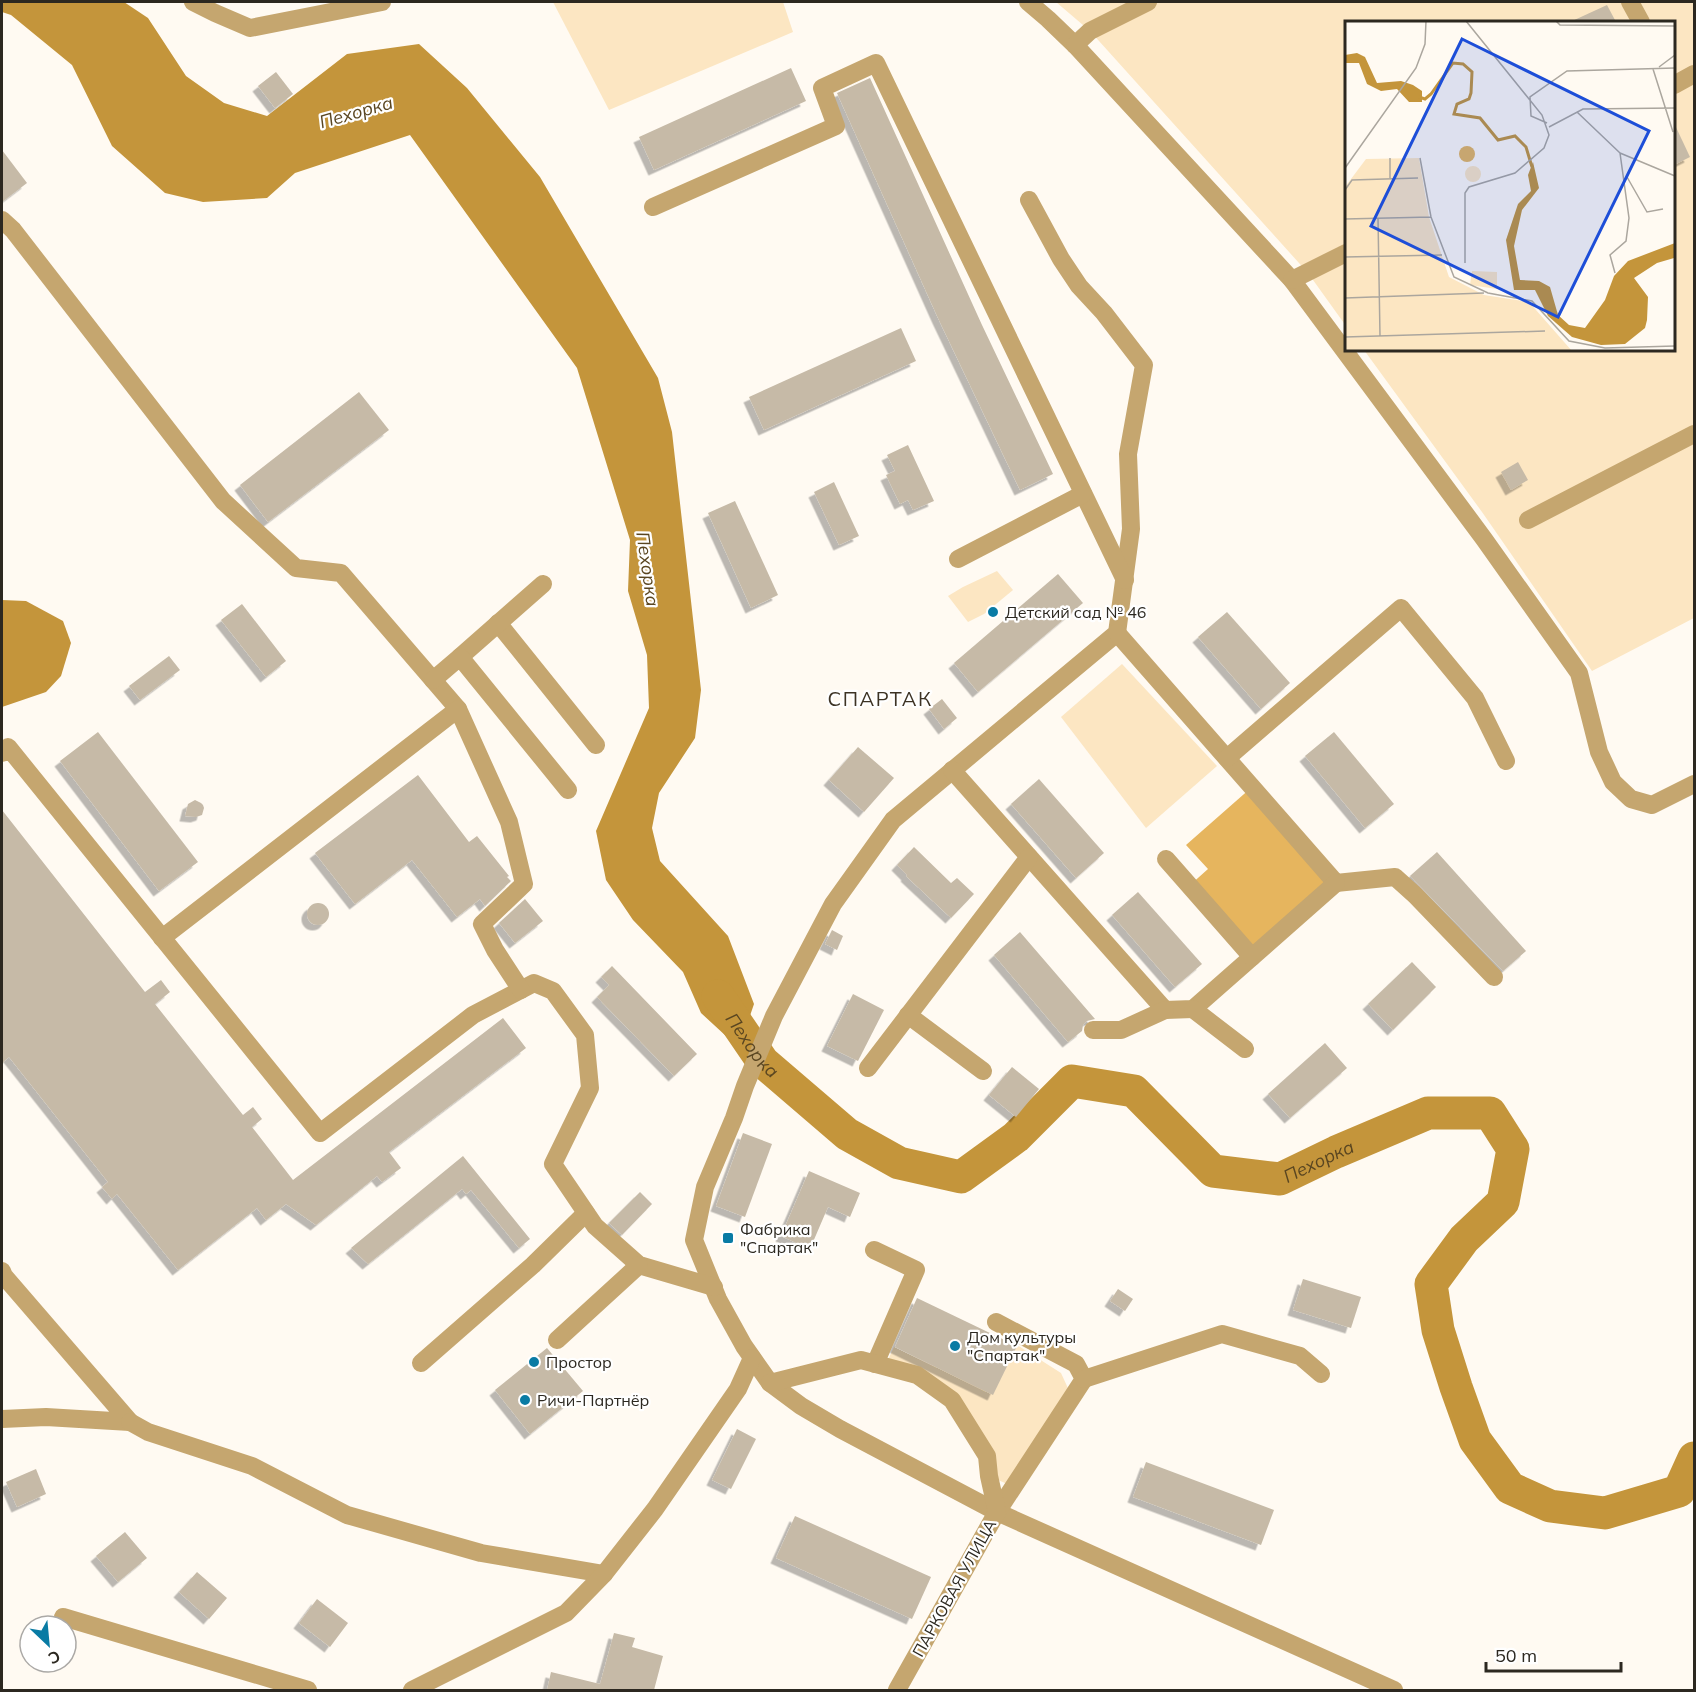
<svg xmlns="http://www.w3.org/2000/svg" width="1696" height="1692" font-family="Mulish,sans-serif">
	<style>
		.green { fill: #fce6c2 }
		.forest { fill: #e6b55e }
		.water { fill: #c4953b }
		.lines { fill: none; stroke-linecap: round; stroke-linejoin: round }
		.river { stroke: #c4953b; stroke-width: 33 }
		.building { fill: #c6baa7; filter: url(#shadow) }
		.minor { stroke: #c5a66f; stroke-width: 18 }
		.poi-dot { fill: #097ba4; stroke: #fff; stroke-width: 2 }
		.labels { text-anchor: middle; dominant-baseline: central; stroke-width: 4.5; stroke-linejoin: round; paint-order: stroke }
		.poi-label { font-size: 16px; fill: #2c2820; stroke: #fff; text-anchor: start }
		.street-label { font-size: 16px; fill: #2c2820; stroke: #fff }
		.water-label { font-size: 18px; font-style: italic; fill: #5a4621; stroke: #fff }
		.quarter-label { font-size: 20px; letter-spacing: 1.5px; fill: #3d3324; stroke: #fff }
		.inset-river { fill: none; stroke: #c4953b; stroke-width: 3 }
		.inset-road { fill: none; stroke: #aba69e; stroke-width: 1.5 }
		.view { fill: #1d4ed8; fill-opacity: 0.15; stroke: #1d4ed8; stroke-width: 3 }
		.inset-edge { fill: none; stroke: #2c2820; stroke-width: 3 }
	</style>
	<defs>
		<filter id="shadow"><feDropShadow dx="-5.5" dy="5.5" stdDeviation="0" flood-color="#0004"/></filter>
	</defs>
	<rect width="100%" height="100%" fill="#fffaf2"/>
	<g class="green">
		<path d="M553,2H783L793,32L609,110Z"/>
		<path d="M1056,2H1694V618L1592,671L1482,512L1364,350H1674V22H1346V326L1308,273L1090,31Z"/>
		<path d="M997,571L1013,590L984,614L968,622L948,596L963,587Z"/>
		<path d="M1122,664L1217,766L1146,828L1061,717Z"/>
		<path d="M1017,1345L1061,1373L1072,1397L1014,1487L989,1476L952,1400L885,1366L894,1347L993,1394Z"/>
	</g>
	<path class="forest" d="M1252,787L1336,883L1252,957L1189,886L1208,869L1186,845Z"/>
	<g class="water">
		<path d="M2,2H124L148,18L186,76L224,103L267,116L347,54L419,44L467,88L540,177L658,378L672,432L701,690L695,738L659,793L652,828L660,861L728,936L754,1004L739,1048L701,1013L683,972L633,920L606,880L596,831L649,708L647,655L628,591L630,540L577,368L410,135L295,173L267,198L203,202L165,193L112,146L72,65L11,15L2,12Z"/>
		<path d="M2,600L26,601L63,621L71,643L61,676L46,692L2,707Z"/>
	</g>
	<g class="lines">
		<path class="river" id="s1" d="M718,996L763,1062L847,1134L899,1163L961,1177L1016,1137L1072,1081L1134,1091L1213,1171L1280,1179L1336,1152L1428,1113H1490L1513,1149L1503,1202L1464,1239L1431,1284L1438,1330L1456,1387L1475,1440L1510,1488L1550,1506L1605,1513L1679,1491L1694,1458"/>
	</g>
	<g class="building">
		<path d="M1607,5L1616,22H1570Z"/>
		<path d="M791,68L806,101L654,170L639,137Z"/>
		<path d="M276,72L293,94L275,108L258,86Z"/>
		<path d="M870,78L982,325L1053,474L1020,490L938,318L837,93Z"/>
		<path d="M1674,123L1690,157L1674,165Z"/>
		<path d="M2,150L27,183L2,202Z"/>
		<path d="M901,328L916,361L764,430L749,397Z"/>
		<path d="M359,392L389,430L268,522L240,485Z"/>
		<path d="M908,445L934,501L913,510L908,500L900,504L886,475L895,471L887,455Z"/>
		<path d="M1518,462L1528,480L1511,490L1501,472Z"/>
		<path d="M834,482L859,536L839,545L814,492Z"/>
		<path d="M735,501L778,595L751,608L708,513Z"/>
		<path d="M1058,574L1083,603L978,692L954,663Z"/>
		<path d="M242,604L286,661L266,677L221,620Z"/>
		<path d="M1227,612L1290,683L1261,709L1198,637Z"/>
		<path d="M169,656L180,670L140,700L129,686Z"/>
		<path d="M942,699L957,718L944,729L929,709Z"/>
		<path d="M98,732L198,862L159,891L60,761Z"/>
		<path d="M1334,732L1394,804L1365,828L1305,756Z"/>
		<path d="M858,747L894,778L864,812L829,780Z"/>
		<path d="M418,775L469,842L477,836L509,876L507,877L511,881L485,906L480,899L457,917L412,860L355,904L315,853Z"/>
		<path d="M1039,779L1104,853L1076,878L1011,804Z"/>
		<path d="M195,800L201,803L203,805L204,808L202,815L196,817L185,816L188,804Z"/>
		<path d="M2,810L145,992L161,980L170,992L155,1004L243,1115L253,1107L262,1119L252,1127L293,1180L503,1018L526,1048L389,1152L401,1168L382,1182L377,1176L316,1225L286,1204L266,1220L257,1208L178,1270L117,1194L112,1199L102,1187L108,1182L9,1057L2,1063Z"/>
		<path d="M914,847L951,883L957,878L974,894L951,918L906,876L907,875L897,865Z"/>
		<path d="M1437,852L1526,951L1503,971L1410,876Z"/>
		<path d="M1138,892L1202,964L1175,987L1112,915Z"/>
		<path d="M525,899L543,921L515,943L499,923Z"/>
		<circle cx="318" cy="914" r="11"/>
		<path d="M832,930L843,936L837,950L825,944Z"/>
		<path d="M1020,932L1095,1019L1087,1021L1083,1025L1082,1031L1068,1042L994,955Z"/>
		<path d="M1412,962L1436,987L1393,1030L1368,1004Z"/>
		<path d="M612,966L697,1054L674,1076L597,997L609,985L601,977Z"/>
		<path d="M853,994L884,1010L858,1061L827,1046Z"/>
		<path d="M1325,1043L1347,1068L1290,1118L1268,1094Z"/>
		<path d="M1012,1067L1039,1089L1016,1117L989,1095Z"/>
		<path d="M743,1133L772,1144L745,1217L716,1206Z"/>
		<path d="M463,1156L530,1239L519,1248L471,1190L466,1194L462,1189L368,1264L351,1248Z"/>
		<path d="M809,1171L860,1193L850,1217L828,1207L810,1249L781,1236Z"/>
		<path d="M640,1192L652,1204L622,1235L609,1223Z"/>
		<path d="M1303,1279L1361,1297L1351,1328L1293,1310Z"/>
		<path d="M1118,1289L1133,1299L1125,1311L1110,1301Z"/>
		<path d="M917,1298L1017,1346L993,1395L895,1347Z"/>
		<path d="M547,1348L583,1391L530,1434L495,1390Z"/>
		<path d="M737,1429L756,1439L731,1489L712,1480Z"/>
		<path d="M1146,1462L1274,1510L1261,1545L1133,1497Z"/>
		<path d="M36,1469L46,1494L17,1507L6,1482Z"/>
		<path d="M795,1516L931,1577L912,1619L776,1558Z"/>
		<path d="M125,1532L147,1558L118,1582L96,1556Z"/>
		<path d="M197,1572L227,1598L209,1619L179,1592Z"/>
		<path d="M317,1599L348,1623L330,1647L299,1623Z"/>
		<path d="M614,1633L635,1638L632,1647L663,1656L654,1690H547L551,1672L600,1684Z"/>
	</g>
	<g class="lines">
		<g class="minor">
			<path d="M193,2L215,13L250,28L382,2"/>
			<path d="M1028,2L1048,19L1075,45L1292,280L1484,539L1579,673L1599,752L1613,782L1631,799L1652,805L1694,784"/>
			<path d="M1630,2L1641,22"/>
			<path d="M1075,45L1090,31L1148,2"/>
			<path d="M1674,85L1694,74"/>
			<path d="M1029,200L1061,259L1079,286L1104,313L1144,365L1128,454L1131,529L1117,633L893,820L833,904L774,1016L745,1086L734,1118L705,1187L694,1240L718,1299L744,1346L770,1383L801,1406L840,1429L997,1512L1394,1690"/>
			<path d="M653,207L836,126L822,88L876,63L1125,580"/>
			<path d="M2,220L13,230L223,501L296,568L341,573L458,709"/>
			<path d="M1292,280L1346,253"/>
			<path d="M1528,520L1694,434"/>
			<path d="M958,559L1083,494"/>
			<path d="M498,623L596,745"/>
			<path d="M1117,633L1336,883L1395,877L1415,895L1494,977"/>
			<path d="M460,657L543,584"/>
			<path d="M433,680L460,657L568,790"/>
			<path d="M2,753L8,747L320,1133L473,1015L534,983L553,991L585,1035L590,1088L553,1164L595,1226L639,1265L714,1287"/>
			<path d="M1227,758L1401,608L1475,698L1506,761"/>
			<path d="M952,770L1165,1010L1193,1009L1336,883"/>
			<path d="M1166,859L1252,957"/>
			<path d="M162,938L458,709L509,822L524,884L482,924L495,950L521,990"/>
			<path d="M1193,1009L1245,1049"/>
			<path d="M908,1015L983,1071"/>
			<path d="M1093,1030H1121L1165,1010"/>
			<path d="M868,1068L1029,857"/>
			<path d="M874,1250L916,1270L875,1364"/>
			<path d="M2,1271L4,1276L130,1422L46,1417L2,1419"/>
			<path d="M996,1322L1076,1364L1084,1379L997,1512"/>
			<path d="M557,1340L639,1265"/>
			<path d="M421,1363L533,1265L586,1213"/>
			<path d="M1084,1379L1222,1334L1300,1356L1321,1374"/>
			<path d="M770,1383L861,1360L917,1375L952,1400L987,1456L989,1476L997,1512L897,1690"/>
			<path d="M130,1422L148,1432L252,1466L347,1515L481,1553L604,1574"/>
			<path d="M63,1617L308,1690"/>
			<path d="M412,1690L566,1613L604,1574L655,1509L738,1389L752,1358"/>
		</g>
	</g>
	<g class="poi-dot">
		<circle cx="993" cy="612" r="6"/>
		<rect x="722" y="1232" width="12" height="12" rx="3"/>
		<circle cx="955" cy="1346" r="6"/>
		<circle cx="534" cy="1362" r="6"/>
		<circle cx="525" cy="1400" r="6"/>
	</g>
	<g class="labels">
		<g class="poi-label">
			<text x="1005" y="612">Детский сад № 46</text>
			<text x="740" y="1229">Фабрика<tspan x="740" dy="18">"Спартак"</tspan></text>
			<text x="967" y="1337">Дом культуры<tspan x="967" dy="18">"Спартак"</tspan></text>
			<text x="546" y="1362">Простор</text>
			<text x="537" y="1400">Ричи-Партнёр</text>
		</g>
		<g class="street-label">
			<text transform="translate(954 1588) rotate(-61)">ПАРКОВАЯ УЛИЦА</text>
		</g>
		<g class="water-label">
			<text transform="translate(356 112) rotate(-16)">Пехорка</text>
			<text transform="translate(648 569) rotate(82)">Пехорка</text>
			<text stroke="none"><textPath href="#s1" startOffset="60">Пехорка</textPath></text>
			<text stroke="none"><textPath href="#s1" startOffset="746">Пехорка</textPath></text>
		</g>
		<g class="quarter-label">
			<text x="880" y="698">СПАРТАК</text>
		</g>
	</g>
	<g transform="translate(1345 21)">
		<rect width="330" height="330" fill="#fffaf2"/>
		<path d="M74,137L84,196L104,256L139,274L184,281L227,330H0V166L21,138ZM120 153a8 8 0 1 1 16 0a8 8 0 1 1-16 0ZM127,250L152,251V268L125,264Z" fill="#fce6c2"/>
		<path d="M114 133a8 8 0 1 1 16 0a8 8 0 1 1-16 0Z" fill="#e6b55e"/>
		<path d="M12,32L20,36L32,62L56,60L68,64L77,70V81H64L52,68L36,70L22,63L14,42H0V34ZM188,141L194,167L177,189L169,225L175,259L194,260L205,266L213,294L224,304L240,307L260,279L269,255L283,240L330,222L329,237L312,242L289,257L303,276L302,299L300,307L280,323L256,324L227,316L203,295L190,269H169L161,219L173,183L186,170L183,154Z" fill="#c4953b"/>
		<path class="inset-river" d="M74,76L80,78L86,73L108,42L118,43L127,51L126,72L124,78L112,83L109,93L135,97L153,119L170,115L181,126L187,146"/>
		<path class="inset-road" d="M211,0L215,4L330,5M314,46L330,34M308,48L328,111M232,91L275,132M202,102L186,95L185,76L222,50L330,47M204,106L238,88L330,87M45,137V157M75,137L86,196L109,256L143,272L187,280L224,320L260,327L330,325M0,147L71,47L80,23L81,0M282,156L302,191L318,188M0,169L7,159L73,157M33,197L35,315M0,198L86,196M0,236L97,234M120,242V172L124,166L170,152L199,127L204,114L197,94L121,0M270,252L265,234L281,220L284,197L275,132L330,155M0,277L139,272M0,316L200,310"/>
		<path class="view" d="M117,18L304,110L213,296L26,205Z"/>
		<rect width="330" height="330" class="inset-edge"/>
	</g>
	<rect width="1696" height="1692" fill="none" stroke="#2c2820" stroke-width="6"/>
	<g transform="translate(48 1644) rotate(154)"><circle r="28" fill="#ffffff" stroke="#aba9a6" stroke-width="1.5"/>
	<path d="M0-4.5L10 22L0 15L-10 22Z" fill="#097ba4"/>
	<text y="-9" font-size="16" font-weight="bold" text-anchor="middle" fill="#2c2820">С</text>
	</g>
	<path d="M1486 1662v9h135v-9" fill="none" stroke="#2c2820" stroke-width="3"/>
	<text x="1495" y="1662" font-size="18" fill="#2c2820" stroke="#ffffff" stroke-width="4.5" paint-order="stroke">50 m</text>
</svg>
